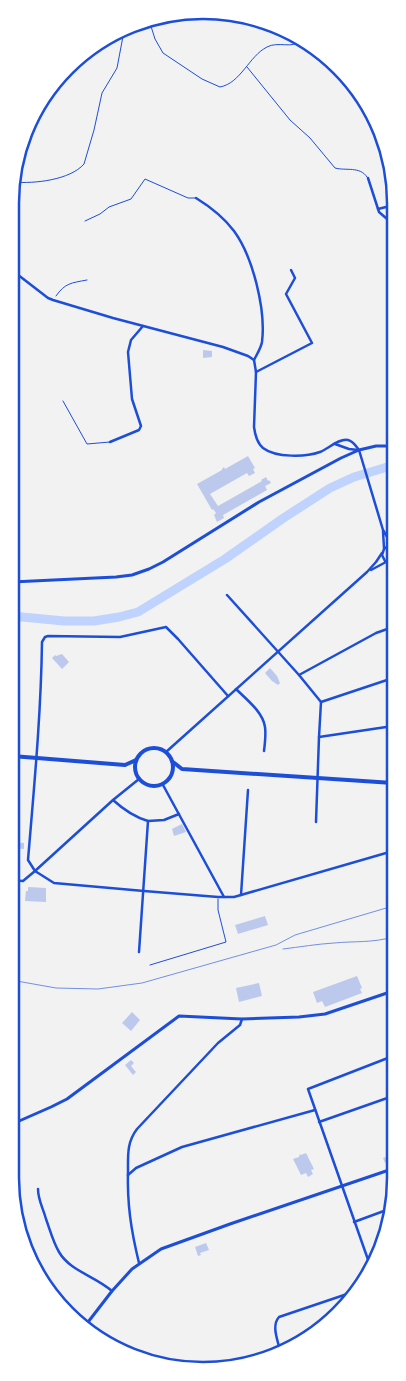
<svg xmlns="http://www.w3.org/2000/svg" width="406" height="1381" font-family="Literata,serif">
	<style>
		.lines { fill: none; stroke-linecap: round; stroke-linejoin: round }
		.river { stroke: #bfd3fe; stroke-width: 9 }
		.building { fill: #bdc9ec }
		.path { stroke: #1d4ed8; stroke-width: 1 }
		.service { stroke: #1d4ed8; stroke-width: 1 }
		.minor { stroke: #1d4ed8; stroke-width: 2.5 }
		.tertiary { stroke: #1d4ed8; stroke-width: 3 }
		.primary { stroke: #1d4ed8; stroke-width: 4 }
		.rail { stroke: #7290e2; stroke-width: 1 }
		.rim { fill: none; stroke: #1d4ed8; stroke-width: 2.5 }
	</style>
	<rect width="100%" height="100%" fill="#f2f2f2"/>
	<g class="lines">
		<path class="river" d="M12,616L64,621H94L119,617L138,612L225,559L282,519L330,488L354,477L394,465"/>
	</g>
	<g class="building">
		<path d="M203,350L212,351V357L203,358Z"/>
		<path d="M248,456L255,468L253,469L255,473L249,476L247,473L210,494L218,506L262,481L261,480L266,477L268,481L269,480L271,483L265,486L267,490L223,515L224,518L217,522L214,515L216,513L213,509L212,510L197,484L222,470V469L224,467L225,469Z"/>
		<path d="M62,654L69,662L62,669L52,658L55,655L56,656Z"/>
		<path d="M270,668L277,676L280,683L278,685L272,681L265,673Z"/>
		<path d="M182,824L186,832L174,836L172,829Z"/>
		<path d="M11,842L24,843V849L11,848Z"/>
		<path d="M28,887L46,888V902L25,901L26,891H28Z"/>
		<path d="M265,916L268,925L238,934L235,925Z"/>
		<path d="M357,976L362,988L360,989L362,993L325,1007L322,1001L317,1003L313,992Z"/>
		<path d="M259,983L262,996L239,1002L236,988Z"/>
		<path d="M132,1012L140,1020L131,1031L122,1023Z"/>
		<path d="M131,1060L134,1063L131,1066L136,1072L133,1075L125,1065Z"/>
		<path d="M306,1153L314,1169L311,1170L313,1174L308,1177L306,1173L301,1175L293,1159L299,1157L300,1154L301,1155Z"/>
		<path d="M392,1155V1160L385,1163L383,1158Z"/>
		<path d="M206,1243L209,1250L200,1253L201,1255L198,1256L195,1247Z"/>
	</g>
	<g class="lines">
		<path class="path" d="M56,296C65,283 71,283 87,280"/>
		<g class="service">
			<path d="M149,20L155,39L163,53L202,79L220,87C241,83 249,56 267,47C278,41 292,49 301,41L302,38"/>
			<path d="M247,67L290,120L310,138L335,168C346,171 360,166 367,177"/>
			<path d="M14,182C34,184 70,180 84,164L94,130L102,93L117,68L124,31"/>
			<path d="M85,221L100,214L109,207L131,199L145,179L188,198H195"/>
			<path d="M63,401L87,444L110,442"/>
			<path d="M150,965L226,942L218,910V899"/>
		</g>
		<g class="minor">
			<path d="M368,178L379,212L394,225"/>
			<path d="M196,198C209,206 225,219 234,231C253,257 266,310 262,342C261,348 257,354 254,360"/>
			<path d="M378,209L386,207L394,210"/>
			<path d="M13,271L48,298L53,300L113,318L223,347L248,356L254,360L256,372L254,427C255,435 257,443 263,448C276,458 306,457 320,452C328,449 339,438 348,440C353,441 356,446 359,450L383,530L393,547"/>
			<path d="M256,372L312,343L286,294L295,278L291,270"/>
			<path d="M110,442L139,430L141,426L132,399L128,352L131,340L143,326"/>
			<path d="M335,444L349,449L358,450"/>
			<path d="M383,531L384,548"/>
			<path d="M392,546H388L384,549L382,555L385,561L390,562L394,561"/>
			<path d="M390,562L394,568"/>
			<path d="M371,570L386,562"/>
			<path d="M227,595L299,675L321,702L319,737L316,822"/>
			<path d="M299,675L376,633L393,627"/>
			<path d="M236,689C246,699 263,712 265,727C266,734 265,743 264,751"/>
			<path d="M321,702L393,678"/>
			<path d="M319,737L393,726"/>
			<path d="M166,752L367,572L376,562L382,553"/>
			<path d="M139,779L113,800L35,871L28,860C34,788 41,715 42,642L45,637L48,636L120,637L166,627L178,639L228,696"/>
			<path d="M163,785L224,897"/>
			<path d="M113,800C124,810 134,817 148,821L139,952"/>
			<path d="M148,821L164,820L179,814"/>
			<path d="M11,880L23,881L35,871L54,883L144,891L218,897H234L393,851"/>
			<path d="M241,895L248,790"/>
			<path d="M319,1122L393,1096"/>
			<path d="M128,1175L136,1168L182,1147L315,1110"/>
			<path d="M38,1189C38,1200 43,1208 46,1219C50,1230 53,1242 59,1252C70,1271 95,1276 112,1291"/>
			<path d="M354,1222L392,1208"/>
			<path d="M139,1263C131,1230 127,1204 128,1170C128,1155 127,1142 137,1129L218,1043L240,1025L242,1019"/>
			<path d="M372,1271L308,1089L393,1056"/>
			<path d="M280,1351C278,1340 271,1326 279,1317L356,1291"/>
		</g>
		<g class="tertiary">
			<path d="M12,582L116,577L132,575L149,569L163,562L259,502L341,458L359,450L376,446H394"/>
			<path d="M10,1125L51,1107L67,1099L179,1016L242,1019L299,1017L325,1014L393,991"/>
			<path d="M85,1326L112,1291L132,1269L161,1249L230,1224L392,1169"/>
		</g>
		<g class="primary">
			<circle cx="154" cy="767" r="19"/>
			<path d="M12,756L125,765L136,760"/>
			<path d="M173,762L182,769L393,783"/>
		</g>
		<g class="rail">
			<path d="M283,949C300,947 317,944 334,943C354,941 373,943 393,937"/>
			<path d="M11,980L56,988L98,989L142,983L276,945L295,935L393,906"/>
		</g>
	</g>
	<path d="M0 0H406V1381H0ZM203 19H203A184 184 0 0 1 387 203V1178A184 184 0 0 1 203 1362H203A184 184 0 0 1 19 1178V203A184 184 0 0 1 203 19Z" fill="#fff" fill-rule="evenodd"/>
	<path class="rim" d="M203 19H203A184 184 0 0 1 387 203V1178A184 184 0 0 1 203 1362H203A184 184 0 0 1 19 1178V203A184 184 0 0 1 203 19Z"/>
</svg>
